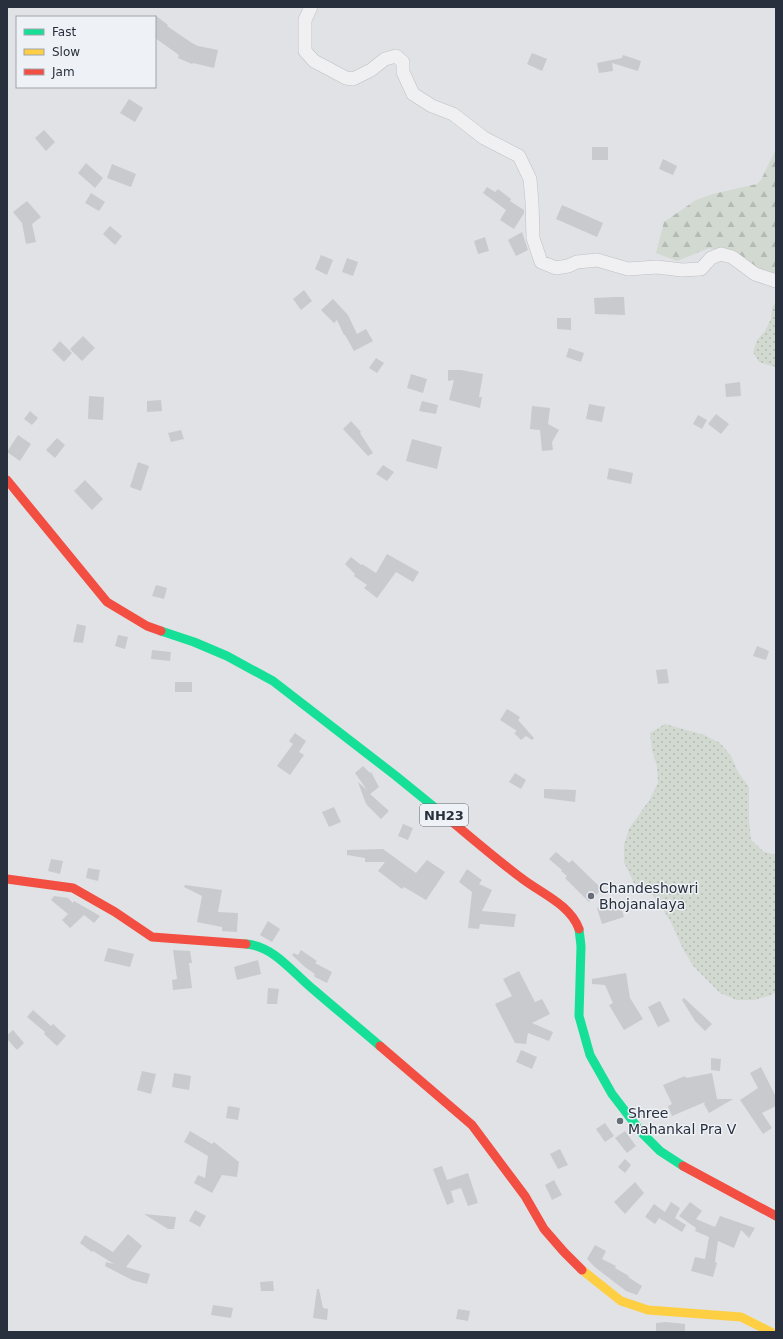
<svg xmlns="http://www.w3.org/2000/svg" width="783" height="1339" font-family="'DejaVu Sans',sans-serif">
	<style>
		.grass { fill: url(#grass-dots) }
		.forest { fill: url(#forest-firs) }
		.building { fill: #c9cacd }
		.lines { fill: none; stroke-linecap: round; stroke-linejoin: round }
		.street-casing { stroke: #bec0c3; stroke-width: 14 }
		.street { stroke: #f0f0f2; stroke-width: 13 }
		.fast { stroke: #16e098; stroke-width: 9 }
		.slow { stroke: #ffcf43; stroke-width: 9 }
		.jam { stroke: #f24e42; stroke-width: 9 }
		.poi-dot { fill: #686e78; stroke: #eef1f5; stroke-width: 1.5 }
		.labels { text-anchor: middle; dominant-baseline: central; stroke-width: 3; stroke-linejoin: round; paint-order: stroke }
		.shield { fill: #eef1f5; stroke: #636a74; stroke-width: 1 }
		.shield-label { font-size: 13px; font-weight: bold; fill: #28303d }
		.poi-label { font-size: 14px; fill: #28303d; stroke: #eef1f5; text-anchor: start }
	</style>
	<defs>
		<pattern id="grass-dots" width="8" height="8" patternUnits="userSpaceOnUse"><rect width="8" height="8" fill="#d1d9d1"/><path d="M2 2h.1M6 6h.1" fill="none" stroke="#b3bbb4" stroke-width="1.8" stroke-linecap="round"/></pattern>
		<pattern id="forest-firs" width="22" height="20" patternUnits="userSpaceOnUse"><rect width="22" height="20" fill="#d1d9d1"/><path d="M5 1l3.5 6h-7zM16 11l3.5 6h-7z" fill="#b3bbb4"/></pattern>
	</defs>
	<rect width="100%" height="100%" fill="#e0e2e5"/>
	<g class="grass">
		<path d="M776,301V367L759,362L753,352L757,340L765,331L771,319L772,308Z"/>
		<path d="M665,724L704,735L720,743L731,756L738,772L749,787V822L751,840L764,852L776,855V992L771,995L754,1000H737L720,993L694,967L684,951L670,920L650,891L634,883L624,862V845L629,829L650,799L658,783L657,766L652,750L650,733Z"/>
	</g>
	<path class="forest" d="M776,149V273L756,271L731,253L709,248L677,261L656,253L664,222L696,200L713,194L757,184L761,180Z"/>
	<g class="building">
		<path d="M155,15L168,25L167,26L192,43L198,46L218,50L214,68L193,63L192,64L178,58L179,55L155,38Z"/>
		<path d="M532,53L547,59L542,71L527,64Z"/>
		<path d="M623,55L641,61L638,71L612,63L613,71L599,73L597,63L622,58Z"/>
		<path d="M129,99L143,108L135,122L120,113Z"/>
		<path d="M44,130L55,142L46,151L35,138Z"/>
		<rect x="592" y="147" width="16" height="13"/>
		<path d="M663,159L677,166L673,175L659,169Z"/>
		<path d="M86,163L103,178L95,188L78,173Z"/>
		<path d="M112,164L136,174L131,187L107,178Z"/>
		<path d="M487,187L495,192L498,189L511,199L510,201L524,210V213L514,229L500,220L506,210L483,193Z"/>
		<path d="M91,193L105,202L99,211L85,203Z"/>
		<path d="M27,201L41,217L32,224L36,242L26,244L22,223L13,212Z"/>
		<path d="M562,205L603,223L597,237L556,219Z"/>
		<path d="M110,226L122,236L115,245L103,234Z"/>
		<path d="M522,232L528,250L516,256L508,240Z"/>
		<path d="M485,237L489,251L478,254L474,241Z"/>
		<path d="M321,255L333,260L327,275L315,269Z"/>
		<path d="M347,258L358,262L353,276L342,272Z"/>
		<path d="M304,290L312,301L301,310L293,299Z"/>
		<path d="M615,297H624L625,315L595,314L594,298Z"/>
		<path d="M333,299L348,315L357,334L366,329L373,341L354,351L345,335H344L337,320L334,323L321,310Z"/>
		<path d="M557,318H571V330L557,329Z"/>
		<path d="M83,336L95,348L82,361L70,349Z"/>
		<path d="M60,341L72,353L64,362L52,350Z"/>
		<path d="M569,348L584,353L581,362L566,357Z"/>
		<path d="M376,358L384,363L377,373L369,368Z"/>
		<path d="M448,370H461L483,374L479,397H482L480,408L449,400L454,380L448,381Z"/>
		<path d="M411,374L427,379L423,393L407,388Z"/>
		<path d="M740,382L741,396L726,397L725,384Z"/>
		<path d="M89,396L104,397L103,420L88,419Z"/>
		<path d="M161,400L162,411L147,412V401Z"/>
		<path d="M422,401L438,405L436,414L419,411Z"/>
		<path d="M589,404L605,407L602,422L586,419Z"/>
		<path d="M532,406L550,408L548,424L559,430L552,442L553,450L542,451L540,430L530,429Z"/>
		<path d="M30,411L38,418L32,425L24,419Z"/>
		<path d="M716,414L729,424L721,434L708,424Z"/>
		<path d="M698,415L707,420L702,429L693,424Z"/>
		<path d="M351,421L361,432L360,433L373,453L368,456L343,429Z"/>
		<path d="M181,430L184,439L171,442L168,433Z"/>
		<path d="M18,435L31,444L20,461L7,452Z"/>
		<path d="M57,438L65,445L55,458L46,450Z"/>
		<path d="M412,439L442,447L437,469L406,461Z"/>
		<path d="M138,462L149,466L141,491L130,487Z"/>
		<path d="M383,465L394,472L387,481L376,474Z"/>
		<path d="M609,468L633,473L631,484L607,479Z"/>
		<path d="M85,480L103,499L92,510L74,491Z"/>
		<path d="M387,554L419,572L413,582L396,572L377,598L364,588L367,585L354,576L355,574L345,564L351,557L361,565L362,564L376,573Z"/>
		<path d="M156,585L167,588L164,599L152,596Z"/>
		<path d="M77,624L86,626L83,643L73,642Z"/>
		<path d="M118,635L128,637L125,649L115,646Z"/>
		<path d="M757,646L769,651L766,660L753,656Z"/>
		<path d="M152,650L171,652L170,661L151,659Z"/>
		<path d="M667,669L669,683L658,684L656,670Z"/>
		<rect x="175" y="682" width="17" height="10"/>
		<path d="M507,709L520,717L518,720L534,738L532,740L526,736L521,740L514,733L517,731L500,720Z"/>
		<path d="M295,733L306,741L299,752L304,755L290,775L277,766L293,744L289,741Z"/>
		<path d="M363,766L370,773L371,772L379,787L370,794L389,811L381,819L366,804L358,782L367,790L355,773Z"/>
		<path d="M515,773L526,780L521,789L509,782Z"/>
		<path d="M544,789L576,790L575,802L544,798Z"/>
		<path d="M334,807L341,822L329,827L322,812Z"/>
		<path d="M403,824L413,828L408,840L398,836Z"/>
		<path d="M383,849L416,873L427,860L445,872L426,900L404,887L402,889L378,871L385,862H365V858L347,855V850Z"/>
		<path d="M556,852L569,863L572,860L602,889L589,902L565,878L567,876L561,871L562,870L549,859Z"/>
		<path d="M51,859L63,861L60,874L48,871Z"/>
		<path d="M88,868L100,870L98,881L86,878Z"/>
		<path d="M467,869L482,880L479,884L492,890L482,911L516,914L514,927L480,924L479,929L468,928L472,892L459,882Z"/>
		<path d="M185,885L222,890L218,912L238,913L237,932L222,931V927L197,922L202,896L184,887Z"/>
		<path d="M54,896L68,898L73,903L74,901L100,916L94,923L84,915L70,928L62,920L68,914L51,900Z"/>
		<path d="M619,901L624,917L602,924L597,908Z"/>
		<path d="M268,921L280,929L272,942L260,935Z"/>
		<path d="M108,948L134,954L130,967L104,961Z"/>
		<path d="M173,950L190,951L192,963H189L192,988L173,990L172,980L177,979Z"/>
		<path d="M301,950L317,961L315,963L332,972L327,983L315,977L314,976L315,974L305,967L292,955L294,953L298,955Z"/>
		<path d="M258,960L261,974L237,980L234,967Z"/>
		<path d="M519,971L535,1002L542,999L550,1014L532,1023L553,1032L549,1041L528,1033L526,1044L515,1043L495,1004L512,996L503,979Z"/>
		<path d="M626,973L630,998L643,1019L624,1030L609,1005L613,1003L605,985L592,984V979Z"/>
		<path d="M268,988L279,989L277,1004H267Z"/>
		<path d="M684,998L712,1024L705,1031L695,1021L682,1000Z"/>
		<path d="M660,1001L670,1021L658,1027L648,1007Z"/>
		<path d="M33,1010L51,1026L53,1024L66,1036L57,1046L44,1034L45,1032L27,1017Z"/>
		<path d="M13,1030L24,1043L17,1050L7,1039V1035Z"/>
		<path d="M521,1050L537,1057L532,1069L516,1062Z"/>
		<path d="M711,1058L721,1059L720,1071L711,1070Z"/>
		<path d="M761,1067L776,1097V1106L762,1113L772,1128L763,1134L740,1100L758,1088L750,1073Z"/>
		<path d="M142,1071L156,1074L151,1094L137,1090Z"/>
		<path d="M174,1073L191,1076L189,1090L172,1087Z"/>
		<path d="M712,1073L717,1099H733L709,1113L704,1104L705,1102L672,1116L668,1106L672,1104L663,1085L685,1076L686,1078Z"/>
		<path d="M228,1106L240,1108L238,1120L226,1118Z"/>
		<path d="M605,1123L614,1136L605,1142L596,1129Z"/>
		<path d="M190,1131L212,1144L214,1142L239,1162L237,1177L222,1175L212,1193L194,1183L198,1175L205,1178L208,1156L184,1142Z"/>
		<path d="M625,1131L636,1146L627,1153L615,1138Z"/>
		<path d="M560,1149L568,1165L558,1169L550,1154Z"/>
		<path d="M625,1159L631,1165L625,1173L618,1167Z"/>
		<path d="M442,1166L447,1180L468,1173L478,1203L468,1206L461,1188L451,1191L454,1202L447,1205L433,1169Z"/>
		<path d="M554,1180L562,1195L552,1200L545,1185Z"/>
		<path d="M635,1182L644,1193L625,1214L614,1202Z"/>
		<path d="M671,1202L680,1208L675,1218L686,1225L682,1232L659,1218L655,1224L645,1217L654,1204L665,1212Z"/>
		<path d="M690,1202L702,1211L696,1219L715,1227L720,1216L755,1228L749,1238L741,1230L734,1248L718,1241L715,1262L717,1263L713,1277L691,1271L695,1257L705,1259L709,1237L695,1231L696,1228L679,1216Z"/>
		<path d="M195,1210L206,1216L200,1227L189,1221Z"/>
		<path d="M144,1214L176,1217L174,1229H168Z"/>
		<path d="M128,1234L142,1246L126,1267L150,1274L147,1284L132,1280L105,1266L106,1262L114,1264L93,1251L92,1252L80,1243L85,1235L113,1252Z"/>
		<path d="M595,1245L606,1251L602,1259L616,1266L615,1268L629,1276L628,1277L642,1286L637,1295L626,1291L596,1268L587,1259Z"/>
		<path d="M273,1281L274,1291H261L260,1282Z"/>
		<path d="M317,1289H319L323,1308L328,1309L327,1320L313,1318Z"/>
		<path d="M213,1305L233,1308L231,1318L211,1315Z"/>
		<path d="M458,1309L470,1311L468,1321L456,1319Z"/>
		<path d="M666,1322L685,1324V1332H656V1323Z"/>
	</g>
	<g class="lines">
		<g class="street-casing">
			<path id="street" d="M311,7L305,20V51L314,61L346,78L353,79L371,70L385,59L396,56L403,62V72L413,94L432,106L453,114L484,138L519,156L530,179L532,202L533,238L541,262L556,268L568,266L577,262L597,260L628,269L657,267L682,270L701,269L711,258L721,254L732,257L755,274L776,281"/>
		</g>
		<use href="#street" class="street"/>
		<g class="fast">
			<path d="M161,631L194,642L227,656L273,681L396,776L439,811"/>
			<path d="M579,929L581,946L579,1016L590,1055L612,1094L642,1133L660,1151L683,1166"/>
			<path d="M246,944C274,946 293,973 314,990C336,1009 358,1027 380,1046"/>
		</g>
		<path class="slow" d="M582,1270L621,1301L648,1310L741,1317L771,1332"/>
		<g class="jam">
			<path d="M7,480L107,602L147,626L161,631"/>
			<path d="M439,811C466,833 492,856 520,877C540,893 570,904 579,929"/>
			<path d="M7,879L73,888L115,912L152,937L246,944"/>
			<path d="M380,1046L472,1125L525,1196L544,1229L564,1252L582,1270"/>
			<path d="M683,1166L776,1216"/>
		</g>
	</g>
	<g class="poi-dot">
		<circle cx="591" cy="896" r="4"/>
		<circle cx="620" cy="1121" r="4"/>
	</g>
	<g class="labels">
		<rect class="shield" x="420" y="804" width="48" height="22" rx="3"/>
		<g class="shield-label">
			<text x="444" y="815">NH23</text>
		</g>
		<g class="poi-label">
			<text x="599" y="888">Chandeshowri<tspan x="599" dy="16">Bhojanalaya</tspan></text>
			<text x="628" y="1113">Shree<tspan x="628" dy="16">Mahankal Pra V</tspan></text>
		</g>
	</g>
	<rect width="783" height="1339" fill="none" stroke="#28303d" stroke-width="16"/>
	<rect x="16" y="16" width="140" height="72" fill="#eef1f5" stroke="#9fa4ab"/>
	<rect x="24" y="29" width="20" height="6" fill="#16e098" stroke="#9fa4ab"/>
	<text x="52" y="36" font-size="12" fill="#28303d">Fast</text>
	<rect x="24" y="49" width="20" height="6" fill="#ffcf43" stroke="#9fa4ab"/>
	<text x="52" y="56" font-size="12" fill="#28303d">Slow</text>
	<rect x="24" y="69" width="20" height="6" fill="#f24e42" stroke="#9fa4ab"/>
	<text x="52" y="76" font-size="12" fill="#28303d">Jam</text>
</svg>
